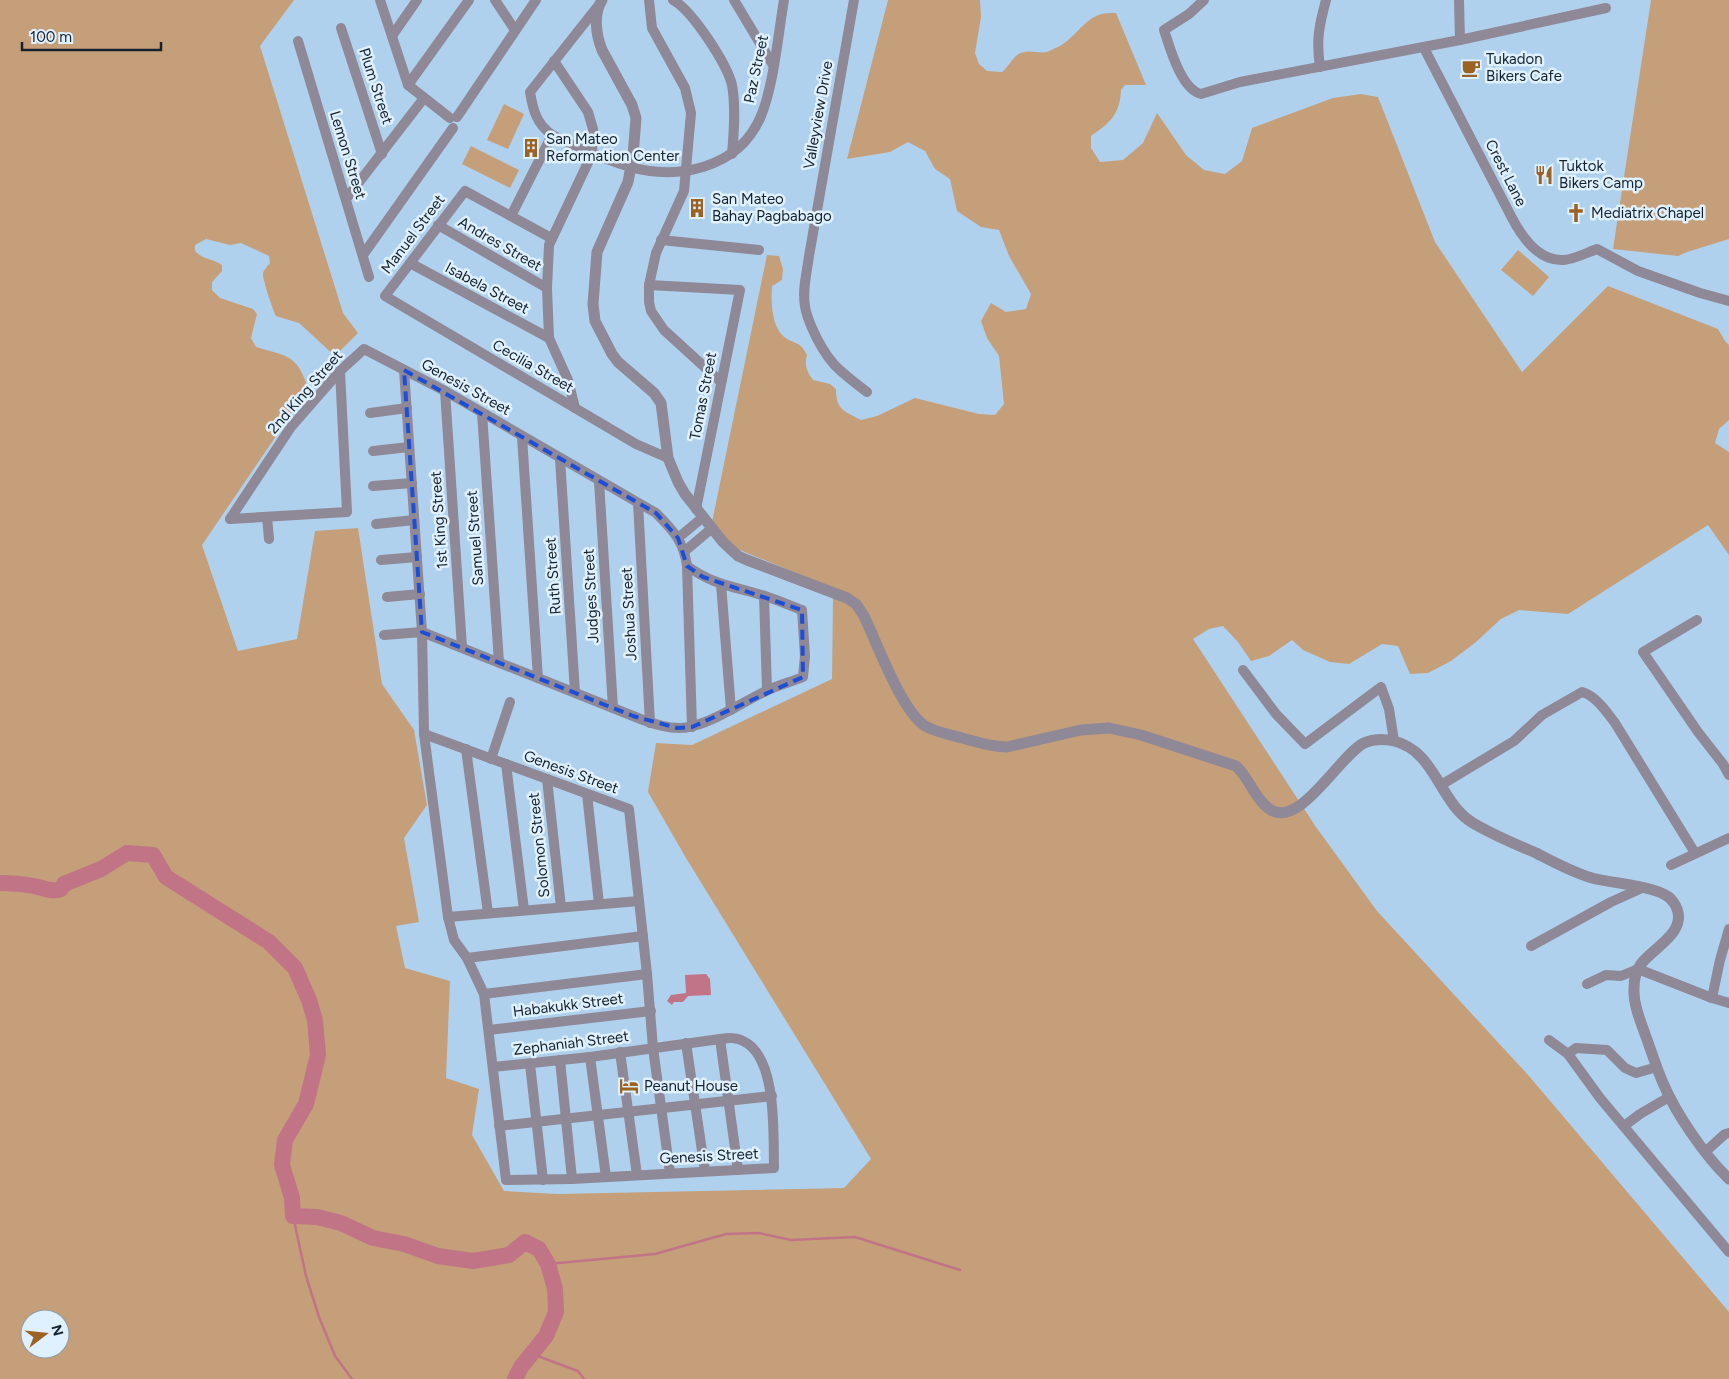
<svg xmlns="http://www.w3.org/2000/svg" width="1729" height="1379" font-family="Figtree,sans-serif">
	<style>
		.green { fill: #c59f7a; fill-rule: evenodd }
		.water { fill: #c27487 }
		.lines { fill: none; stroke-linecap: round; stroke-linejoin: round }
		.stream { stroke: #c27487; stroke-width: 2.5 }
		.river { stroke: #c27487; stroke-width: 16 }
		.minor { stroke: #8e8897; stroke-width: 10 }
		.tertiary { stroke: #8e8897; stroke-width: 11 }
		.marked { fill: none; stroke: #1d4ed8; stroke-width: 4; stroke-dasharray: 10 6; stroke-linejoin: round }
		.labels { text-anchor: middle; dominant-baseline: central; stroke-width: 5; stroke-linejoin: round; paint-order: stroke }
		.poi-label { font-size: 15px; fill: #15222c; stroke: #dff0fe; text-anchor: start }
		.street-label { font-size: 15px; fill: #15222c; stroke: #dff0fe }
	</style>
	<rect width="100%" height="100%" fill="#b0d1ee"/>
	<g class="green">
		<path d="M0,0H294L260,46L343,313L358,333L335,356L299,323L276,316C273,311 262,278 263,273C264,270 268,265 270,263L269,256L241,243L230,245L206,239L195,245V251C202,259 213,259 222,265V271L212,282V290L220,298L253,309L257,314L251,338L256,347C286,356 298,354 308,389L202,545L238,651L297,639L315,531L358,528L382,684L414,730L427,805L404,838L419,922L396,926L405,968L450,981L446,1078L479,1089L472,1135L504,1191L557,1194L844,1188L871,1159L686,858L648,792L656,743L692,745L832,679L833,599L837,590L735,548L712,522L767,255L779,256L783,269L782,280L772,286C771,301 771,324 783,336C792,344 800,340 807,355C804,365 807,372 813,380L830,384L836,389C836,410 844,411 861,420L877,416L915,398L979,414L995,415L1004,404L999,356L987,338L981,321L991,303L1006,312L1026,309L1031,294L1009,256L999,230L981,227L957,211L950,179L935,169L925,151L908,142L890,152L847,159L888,0H980L981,17L975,53L979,64L987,71L1002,72C1008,67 1012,59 1017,55C1027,48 1037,54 1047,52C1050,51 1055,48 1058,47C1074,39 1083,20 1101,14C1105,13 1111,13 1116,13L1146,85H1125L1121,90C1120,114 1110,123 1091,136V148L1100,162L1123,160L1143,143L1157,113L1186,155L1204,170L1225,174L1242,161L1252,128L1333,98L1361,94L1378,97L1435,242L1522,372L1608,286L1718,329L1725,341L1729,345V420L1719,429L1715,443L1729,452V555L1708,525L1568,614L1519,610L1501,619L1476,642L1451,661L1428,673L1410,674L1398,646L1382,644L1349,664L1330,662L1303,650L1292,640L1269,656L1251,661L1238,642L1223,626L1209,629L1193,639L1316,827L1377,911L1529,1076L1729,1312V1379H0ZM30,1319H60V1349H30Z"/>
		<path d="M1651,0H1729V239L1687,252L1678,256L1613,249Z"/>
		<path d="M504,104L524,114L508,149L487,140Z"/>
		<path d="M471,146L519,170L510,188L462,164Z"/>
		<path d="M1518,250L1549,277L1533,296L1501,270Z"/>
	</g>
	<path class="water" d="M706,974L710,979L711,995L688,996L683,1002H674L672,1005L667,1001L671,995L686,993L685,975Z"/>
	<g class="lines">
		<g class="stream">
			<path d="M293,1216L306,1276L319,1317L335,1356L352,1379"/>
			<path d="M548,1264L655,1254L726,1234L759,1233L791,1240L855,1237L960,1270"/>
			<path d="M532,1354L578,1371L584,1379"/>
		</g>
		<path class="river" d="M0,883C11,883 23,884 33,886C44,887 50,893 61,889L64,884L101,869L127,853L153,855L166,877L269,942L295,968L309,1000L315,1020L318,1055L306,1104L285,1140L282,1165L292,1198L293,1216L317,1217L341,1223L373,1238L404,1244L438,1256L473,1261L509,1255L525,1242L539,1249L548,1264L555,1289L556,1312L546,1336L521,1367L515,1379"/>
		<g class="minor">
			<path d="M380,0L408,85L450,118"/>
			<path d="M495,0L515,30"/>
			<path d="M649,0L652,28L685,88L691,113L684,191L656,253L649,285V302L651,311L664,330L721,382"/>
			<path d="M673,0C692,10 727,64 732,85C736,107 734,132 732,154"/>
			<path d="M734,0L773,65"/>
			<path d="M854,0L809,256C807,272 802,290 805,306C806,314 809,321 812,328C827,362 838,370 867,392"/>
			<path d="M1204,0L1189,14L1164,30C1170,48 1181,89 1201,94L1240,82L1460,40L1606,8"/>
			<path d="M1459,0L1460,40"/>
			<path d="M341,28L382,154"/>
			<path d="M392,36L417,0"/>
			<path d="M298,41L369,277"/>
			<path d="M1424,48L1512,218C1522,237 1539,262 1564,260C1575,259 1586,253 1597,249L1638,271L1700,293L1729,301"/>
			<path d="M554,61L588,112L593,129L592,154L549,245L547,288L549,338L568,380L575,408"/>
			<path d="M1320,67C1316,40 1319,26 1326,0"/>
			<path d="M408,85L469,0"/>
			<path d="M457,117L536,0"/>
			<path d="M552,135C577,147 601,158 627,166C677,181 739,169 761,116C774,84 778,35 784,0"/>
			<path d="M346,199L424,98"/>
			<path d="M511,216L552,135C537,124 533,111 530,92L598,6"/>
			<path d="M438,225L547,288"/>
			<path d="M551,238L465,191L385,296L636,444L668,458"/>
			<path d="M661,240L759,250"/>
			<path d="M363,255L453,128"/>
			<path d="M410,263L549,338"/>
			<path d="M649,285L740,290L696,509"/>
			<path d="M404,370L422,632L424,734L448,917L454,940L467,958L484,994L506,1180L572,1179L774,1168C773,1136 778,1057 743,1041C736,1037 728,1038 720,1039L590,1057L493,1067"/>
			<path d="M445,391L462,647"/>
			<path d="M370,413L407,408"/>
			<path d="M482,413L499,662"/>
			<path d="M522,437L538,678"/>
			<path d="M373,451L409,447"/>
			<path d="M560,459L575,692"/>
			<path d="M599,481L613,708"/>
			<path d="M373,486L412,483"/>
			<path d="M638,503L650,723"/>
			<path d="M267,517L269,539"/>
			<path d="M230,519L291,427L340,371L364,349L445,391L656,513C673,530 684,542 687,566L692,727"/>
			<path d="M230,519L347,512L340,371"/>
			<path d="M376,524L414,520"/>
			<path d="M678,538L702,518"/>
			<path d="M685,551L711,529"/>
			<path d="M381,560L417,557"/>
			<path d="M721,584L731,710"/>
			<path d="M764,596L767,690"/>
			<path d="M387,597L420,594"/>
			<path d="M1697,620L1643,652L1698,732L1723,764L1729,775"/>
			<path d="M384,635L422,632L633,716C650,723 674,732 693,726C717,720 743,702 766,691C778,685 791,682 803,677L805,656L802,610C789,605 777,600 765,596C734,586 715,586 687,566"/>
			<path d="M1243,670L1276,714L1305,744L1381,687L1389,709L1394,741"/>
			<path d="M424,734L629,809L647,974L653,1048L670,1173"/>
			<path d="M466,749L488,913"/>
			<path d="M491,759L510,702"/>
			<path d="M506,764L524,910"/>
			<path d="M547,779L561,907"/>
			<path d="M1441,785L1514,741L1542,715L1582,692C1596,696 1606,711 1615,723L1695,853"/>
			<path d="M587,794L599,904"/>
			<path d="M1671,865L1729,838"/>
			<path d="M448,917L639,901"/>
			<path d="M1531,946L1611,902L1642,888"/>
			<path d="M467,958L643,936"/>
			<path d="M1587,984L1606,975L1621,976L1638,969L1712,998L1729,1003"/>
			<path d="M484,994L647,974"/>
			<path d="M1712,998L1720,960L1729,929"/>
			<path d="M489,1030L651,1011"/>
			<path d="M720,1039L738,1170"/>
			<path d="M1549,1040L1568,1054L1600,1098L1729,1252"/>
			<path d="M686,1043L705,1171"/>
			<path d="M620,1052L637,1175"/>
			<path d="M1568,1054L1576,1048L1607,1050L1625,1068L1636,1073L1657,1067"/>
			<path d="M590,1057L606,1177"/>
			<path d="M560,1060L572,1179"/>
			<path d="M530,1064L543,1180"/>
			<path d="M499,1126L772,1096"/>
			<path d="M1624,1126L1640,1114L1669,1097"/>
			<path d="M1705,1152L1725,1134L1729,1133"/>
		</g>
		<path class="tertiary" d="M602,0C593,14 596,35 602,50L632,105L636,118L633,156L628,182L597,252L593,304L595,321L612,354L618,362L654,393L661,403L668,458L678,482L685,494L723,542L738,556L747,560L847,598L856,604L864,616C877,643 901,710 925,726C936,732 950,735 962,738C977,742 991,747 1007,747L1081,730L1109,728L1141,735L1236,766C1250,779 1255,800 1271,810C1300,828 1340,755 1364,743C1373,739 1385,739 1394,741C1436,751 1439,803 1473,823C1493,835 1515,844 1536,853C1554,862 1572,872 1592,878C1611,883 1653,886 1667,896C1671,898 1676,905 1677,909C1686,933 1653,948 1641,964C1636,971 1634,979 1634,988C1633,1003 1640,1020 1645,1034C1651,1050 1656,1067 1663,1083C1676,1114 1705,1156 1729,1179"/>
	</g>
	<path class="marked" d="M404,370L656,513L678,538L687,566L703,577L802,610L803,677L692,727L677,728L633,716L422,632Z"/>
	<defs>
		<g id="cafe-bare" transform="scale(1.5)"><path d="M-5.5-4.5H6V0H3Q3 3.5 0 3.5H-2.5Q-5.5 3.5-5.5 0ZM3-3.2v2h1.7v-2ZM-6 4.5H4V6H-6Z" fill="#9c6221" stroke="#dff0fe" stroke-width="2.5" paint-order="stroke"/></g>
		<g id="building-bare" transform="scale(1.5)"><path d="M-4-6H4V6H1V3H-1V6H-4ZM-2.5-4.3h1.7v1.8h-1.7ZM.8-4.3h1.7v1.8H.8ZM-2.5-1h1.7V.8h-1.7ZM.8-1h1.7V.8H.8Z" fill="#9c6221" stroke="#dff0fe" stroke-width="2.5" paint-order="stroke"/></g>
		<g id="restaurant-bare" transform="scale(1.5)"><path d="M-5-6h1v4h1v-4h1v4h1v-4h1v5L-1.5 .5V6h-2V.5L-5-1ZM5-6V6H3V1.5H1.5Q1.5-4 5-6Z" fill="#9c6221" stroke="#dff0fe" stroke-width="2.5" paint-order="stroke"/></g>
		<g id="church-bare" transform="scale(1.5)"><path d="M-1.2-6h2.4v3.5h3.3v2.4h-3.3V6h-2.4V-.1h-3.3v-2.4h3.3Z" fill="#9c6221" stroke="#dff0fe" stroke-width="2.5" paint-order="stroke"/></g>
		<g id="hotel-bare" transform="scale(1.5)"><path d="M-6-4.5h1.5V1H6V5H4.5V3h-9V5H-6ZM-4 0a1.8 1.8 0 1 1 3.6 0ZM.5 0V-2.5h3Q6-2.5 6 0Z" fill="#9c6221" stroke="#dff0fe" stroke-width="2.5" paint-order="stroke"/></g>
	</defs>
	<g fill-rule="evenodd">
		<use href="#cafe-bare" x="1471" y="68"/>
		<use href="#building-bare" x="531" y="148"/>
		<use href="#restaurant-bare" x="1544" y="175"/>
		<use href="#building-bare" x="697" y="208"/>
		<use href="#church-bare" x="1576" y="213"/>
		<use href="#hotel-bare" x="629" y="1086"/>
	</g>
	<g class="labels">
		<g class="poi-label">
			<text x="1486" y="59">Tukadon<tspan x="1486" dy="17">Bikers Cafe</tspan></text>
			<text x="546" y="139">San Mateo<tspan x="546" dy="17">Reformation Center</tspan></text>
			<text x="1559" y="166">Tuktok<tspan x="1559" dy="17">Bikers Camp</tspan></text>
			<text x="712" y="199">San Mateo<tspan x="712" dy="17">Bahay Pagbabago</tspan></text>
			<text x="1591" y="213">Mediatrix Chapel</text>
			<text x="644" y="1086">Peanut House</text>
		</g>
		<g class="street-label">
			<text transform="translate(756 69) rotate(-78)">Paz Street</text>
			<text transform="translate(376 86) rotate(72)">Plum Street</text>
			<text transform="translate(818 115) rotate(-80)">Valleyview Drive</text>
			<text transform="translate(348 155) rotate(73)">Lemon Street</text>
			<text transform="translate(1506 173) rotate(63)">Crest Lane</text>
			<text transform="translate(413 234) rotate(-53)">Manuel Street</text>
			<text transform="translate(500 244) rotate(30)">Andres Street</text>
			<text transform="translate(487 288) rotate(28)">Isabela Street</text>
			<text transform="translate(533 366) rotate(30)">Cecilia Street</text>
			<text transform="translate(466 387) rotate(29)">Genesis Street</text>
			<text transform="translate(305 392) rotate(-49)">2nd King Street</text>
			<text transform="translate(703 396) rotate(-79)">Tomas Street</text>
			<text transform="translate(439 520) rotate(-94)">1st King Street</text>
			<text transform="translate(475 538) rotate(-94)">Samuel Street</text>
			<text transform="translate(553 576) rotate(-94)">Ruth Street</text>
			<text transform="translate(591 596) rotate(-93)">Judges Street</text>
			<text transform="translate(629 614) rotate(-93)">Joshua Street</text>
			<text transform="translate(571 772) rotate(20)">Genesis Street</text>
			<text transform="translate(539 845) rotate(-96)">Solomon Street</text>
			<text transform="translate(568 1005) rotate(-7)">Habakukk Street</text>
			<text transform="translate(571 1043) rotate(-7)">Zephaniah Street</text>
			<text transform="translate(709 1156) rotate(-3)">Genesis Street</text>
		</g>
	</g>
	<g transform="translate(45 1334) rotate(74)"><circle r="24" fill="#dff0fe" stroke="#8e9eaa"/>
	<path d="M0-4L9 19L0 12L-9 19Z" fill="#9c6221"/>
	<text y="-8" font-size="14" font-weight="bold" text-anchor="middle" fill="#15222c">N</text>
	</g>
	<path d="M22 42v8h139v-8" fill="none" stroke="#15222c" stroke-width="2.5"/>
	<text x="30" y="42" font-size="15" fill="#15222c" stroke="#dff0fe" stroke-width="4" paint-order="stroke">100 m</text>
</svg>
